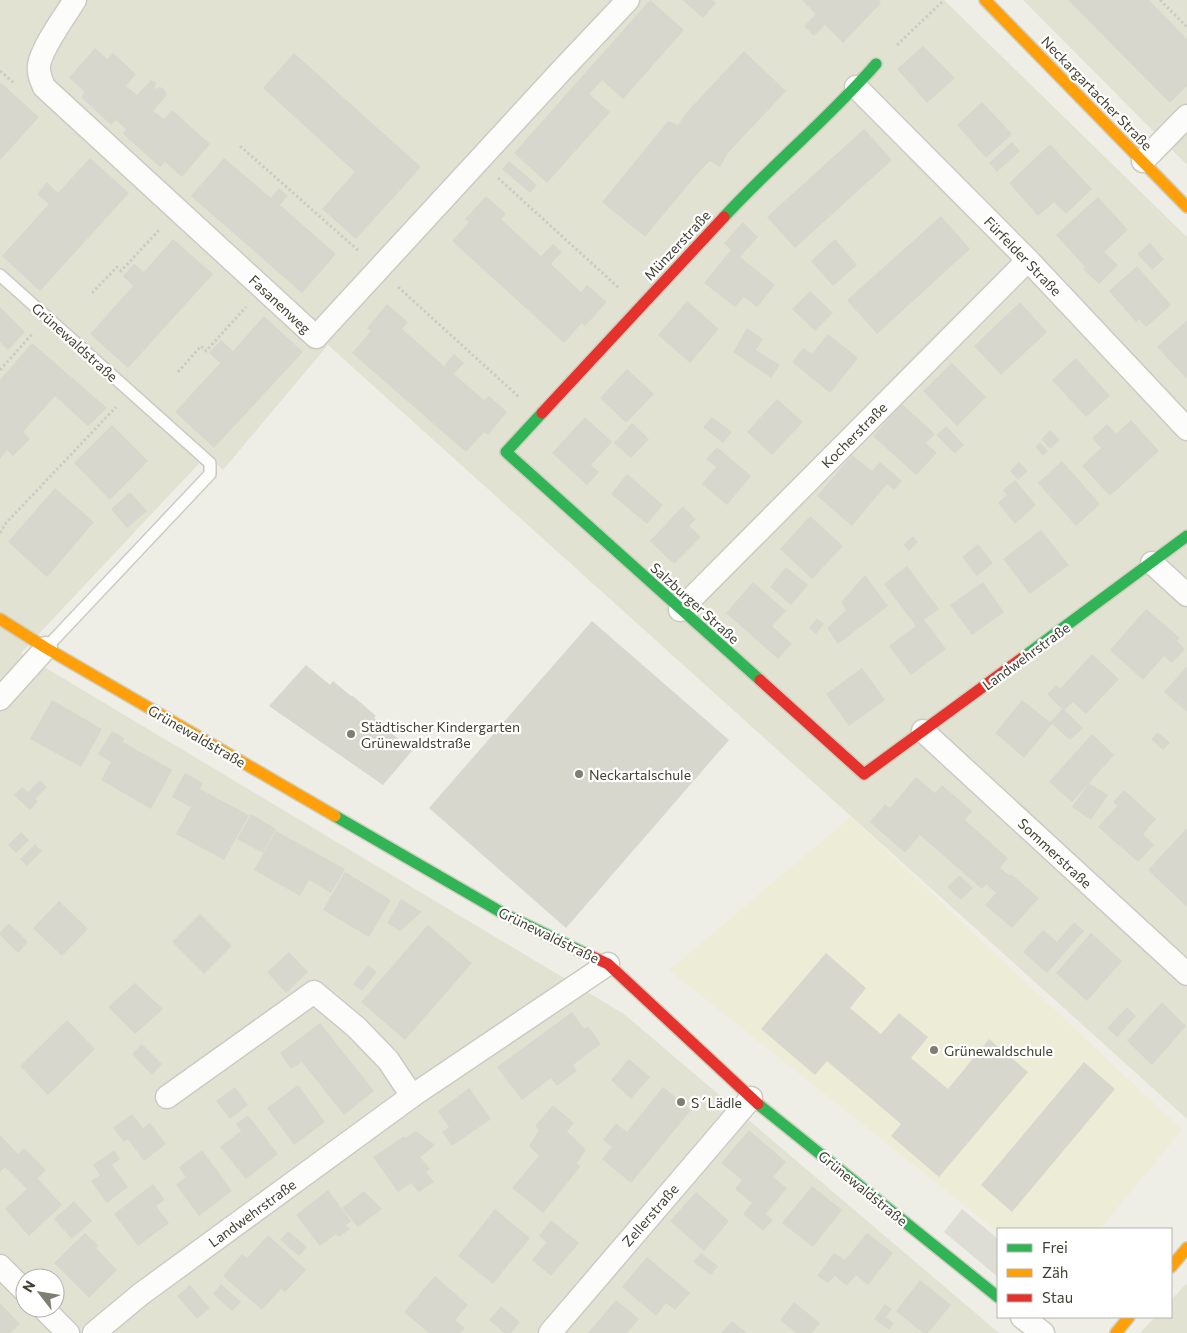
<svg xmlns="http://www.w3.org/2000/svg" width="1187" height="1333" font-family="Commissioner,sans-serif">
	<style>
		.residential { fill: #e2e2d3; fill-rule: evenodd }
		.education { fill: #ececd7 }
		.parking { fill: #ddddd6 }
		.building { fill: #d7d7ce }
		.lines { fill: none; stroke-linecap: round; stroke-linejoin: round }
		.lane-casing { stroke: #cccbc3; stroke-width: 14 }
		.street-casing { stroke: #cccbc3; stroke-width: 25 }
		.fast-casing { stroke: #cecebe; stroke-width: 14 }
		.slow-casing { stroke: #cecebe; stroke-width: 14 }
		.jam-casing { stroke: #cecebe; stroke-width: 14 }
		.path { stroke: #ccccc5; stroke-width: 3; stroke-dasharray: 2.5 2.5; stroke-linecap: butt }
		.lane { stroke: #fcfcfb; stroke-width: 11 }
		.street { stroke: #fcfcfb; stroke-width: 22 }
		.fast { stroke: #30b455; stroke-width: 11 }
		.slow { stroke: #ff9f0a; stroke-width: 11 }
		.jam { stroke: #e5322d; stroke-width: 11 }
		.poi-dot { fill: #7f7e71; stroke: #fff; stroke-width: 2 }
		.labels { text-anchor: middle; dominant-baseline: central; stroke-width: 4.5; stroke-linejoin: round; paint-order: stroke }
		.street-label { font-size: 14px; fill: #434132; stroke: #fff }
		.poi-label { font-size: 14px; fill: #434132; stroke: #fff; text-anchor: start }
	</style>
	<rect width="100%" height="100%" fill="#eeeee6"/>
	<g class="residential">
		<path d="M0,0H944L1187,237V1119L328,345L223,470L207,455L21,653L624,1014L999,1333H0ZM25,1278H55V1308H25Z"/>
		<path d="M1023,0H1187V165Z"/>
		<path d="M1187,1283V1333H1140L1155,1317H1171V1300Z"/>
	</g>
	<path class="education" d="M851,817L1182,1130L1100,1229H998V1232L669,970Z"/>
	<path class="parking" d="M962,1209L998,1239V1277L944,1232Z"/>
	<g class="building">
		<path d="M650,0L684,30L623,99L602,80L589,94L610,112L547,183L514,153Z"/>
		<path d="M682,0H712L716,3L703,18Z"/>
		<path d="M802,0H879L881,3L843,43L825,25L814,36L804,26L816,14Z"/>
		<path d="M1068,0H1149L1187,39V86L1170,103Z"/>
		<path d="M923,46L955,78L927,103L897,69Z"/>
		<path d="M95,48L107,59L113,53L136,74L126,86L137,95L151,80L156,83L154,89L160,87L164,89L167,95L153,111L164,119L172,110L210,144L182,177L165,162L160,167L123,134L126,129L116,120L111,125L81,97L85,92L69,78Z"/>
		<path d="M744,51L786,91L728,153L720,167L710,161L698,173L645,237L602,202L668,121L678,125L686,113Z"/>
		<path d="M294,53L421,167L356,239L322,209L355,172L263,88Z"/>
		<path d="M1,83L39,117L0,160V84Z"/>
		<path d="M982,102L1012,134L986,158L957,125Z"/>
		<path d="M864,129L892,160L795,248L767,217Z"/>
		<path d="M1012,142L1020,151L997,172L989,163Z"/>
		<path d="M1050,144L1092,189L1066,214L1054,202L1038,216L1009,183Z"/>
		<path d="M90,158L129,193L40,291L2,256L49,204L37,194L47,182L58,193Z"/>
		<path d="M224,158L271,198L279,188L288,196L280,205L336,254L302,293L191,196Z"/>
		<path d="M509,161L537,185L530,193L502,169Z"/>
		<path d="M486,196L506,214L501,219L541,256L553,244L562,252L551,264L581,292L587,285L607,302L585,326L582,323L564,343L452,241L469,222L465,219Z"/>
		<path d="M1098,197L1128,230L1104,252L1118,265L1099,284L1083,269L1085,267L1056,235Z"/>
		<path d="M941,216L970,249L877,334L847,300Z"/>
		<path d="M743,222L758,237L740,257L775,285L757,307L744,297L735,307L704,283L731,250L724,243Z"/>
		<path d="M173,239L213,274L128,368L90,334L133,286L123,276L134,264L144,272Z"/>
		<path d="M835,239L857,265L833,286L811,261Z"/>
		<path d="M1150,243L1164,259L1152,270L1137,254Z"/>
		<path d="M1137,266L1171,305L1146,327L1139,319L1136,322L1109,291Z"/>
		<path d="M810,291L833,313L815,331L792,309Z"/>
		<path d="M687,301L719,329L690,363L658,335Z"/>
		<path d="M1020,302L1047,332L1001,375L974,346Z"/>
		<path d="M387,304L408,322L402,329L444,366L454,354L464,363L454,374L484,400L489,396L507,412L488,435L484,432L466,452L352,353L371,331L367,328Z"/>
		<path d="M0,307L25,332L8,350L0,342Z"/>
		<path d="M264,316L303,352L214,448L175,412L220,363L209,353L221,340L233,351Z"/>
		<path d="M1187,320V379L1157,347Z"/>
		<path d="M747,328L763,339L756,350L780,365L771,378L733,352Z"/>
		<path d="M828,334L858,358L830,393L792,362L803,348L812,354Z"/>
		<path d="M32,343L107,408L88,426L55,396L23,432L30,439L13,456L7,450L0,459V380Z"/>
		<path d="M1076,358L1110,396L1086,417L1052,380Z"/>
		<path d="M952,363L986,397L957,426L923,391Z"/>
		<path d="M627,369L654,394L626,423L600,398Z"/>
		<path d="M777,399L803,422L772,455L747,432Z"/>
		<path d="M902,404L935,434L926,443L937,453L916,475L873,436Z"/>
		<path d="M585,417L612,442L591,465L599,472L587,485L552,453Z"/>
		<path d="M712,417L732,432L723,443L703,427Z"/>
		<path d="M1131,420L1159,451L1110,496L1082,466L1101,448L1092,438L1107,424L1116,434Z"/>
		<path d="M632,423L649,439L631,458L614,443Z"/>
		<path d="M112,425L148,461L110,500L74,463Z"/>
		<path d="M946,426L964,445L955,454L936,435Z"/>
		<path d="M1050,430L1060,440L1050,449L1041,439Z"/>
		<path d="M1040,442L1048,451L1043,456L1035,447Z"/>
		<path d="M717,447L751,476L727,505L702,484L716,467L706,459Z"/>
		<path d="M852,455L872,471L880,462L902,481L894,490L887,484L852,526L817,496Z"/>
		<path d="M1062,461L1100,504L1076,526L1038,483Z"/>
		<path d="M1019,462L1028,471L1018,480L1010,471Z"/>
		<path d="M627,474L663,505L647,524L611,494Z"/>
		<path d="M1015,480L1036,505L1015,524L998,503L1007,495L1003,490Z"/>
		<path d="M55,488L94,522L47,577L8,542Z"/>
		<path d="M130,492L147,511L127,528L111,509Z"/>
		<path d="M683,506L696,519L689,526L701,537L674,564L650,541Z"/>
		<path d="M810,516L843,546L812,579L780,549Z"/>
		<path d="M1041,530L1069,565L1030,594L1003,559Z"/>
		<path d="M913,536L918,542L909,551L903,545Z"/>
		<path d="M978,544L993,563L977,576L962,557Z"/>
		<path d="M907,566L939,609L924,620L946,649L911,675L889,646L916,626L884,584Z"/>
		<path d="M786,567L808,585L791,605L770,587Z"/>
		<path d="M865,575L888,606L838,644L827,628L846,610L841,602Z"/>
		<path d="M753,582L786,611L772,626L792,644L778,659L726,613Z"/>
		<path d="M983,582L1004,612L972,635L950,605Z"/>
		<path d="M1146,609L1180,638L1177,641L1185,649L1172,663L1164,656L1143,680L1110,650Z"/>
		<path d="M817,618L824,624L816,634L809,628Z"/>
		<path d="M592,621L729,740L566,928L429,808Z"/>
		<path d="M1092,654L1119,679L1086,714L1073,702L1064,710L1083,728L1070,740L1052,724L1024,758L995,733L1022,700L1050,722L1062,709L1047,694L1056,685L1060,689Z"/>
		<path d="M306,665L330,685L333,681L351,696H353L376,716L374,718L412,751L383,785L269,706Z"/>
		<path d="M1187,666V712L1164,692Z"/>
		<path d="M862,668L885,700L849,726L826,694Z"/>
		<path d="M52,700L102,729L81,767L30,739Z"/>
		<path d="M112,731L124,738L123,742L172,770L151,809L101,780L111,762L98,754Z"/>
		<path d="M1158,732L1170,743L1163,750L1151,739Z"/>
		<path d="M1092,734L1114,755L1089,783L1108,795L1091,820L1072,807L1088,784L1072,802L1049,782Z"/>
		<path d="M185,773L203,783L200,789L249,815L224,860L176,834L194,801L190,807L172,797Z"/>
		<path d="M916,777L935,793L942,785L972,811L965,820L1008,858L1000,868L1010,876L1011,874L1039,898L1012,928L985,905L996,893L986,884L982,889L920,835L905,853L870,822L885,804L890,808Z"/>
		<path d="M40,780L47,787L35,799L38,801L30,810L14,795L22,787L28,792Z"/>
		<path d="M1124,790L1156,819L1143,834L1154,845L1138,862L1098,827L1117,806L1113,802Z"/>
		<path d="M251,814L276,829L263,853L237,839Z"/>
		<path d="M1187,828V907L1148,870Z"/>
		<path d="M276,831L345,869L331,893L309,880L300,896L254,870Z"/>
		<path d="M21,832L29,840L16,853L8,845Z"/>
		<path d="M35,844L42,851L27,866L20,859Z"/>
		<path d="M345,872L391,900L369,937L323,910Z"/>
		<path d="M959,875L973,888L961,900L947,887Z"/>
		<path d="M401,899L422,912L400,931L387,923Z"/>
		<path d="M59,901L88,929L62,956L33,928Z"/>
		<path d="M200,914L232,946L204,974L172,942Z"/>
		<path d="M1074,922L1084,931L1047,973L1023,952L1043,930L1057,942Z"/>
		<path d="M9,923L28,942L18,953L0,935V932Z"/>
		<path d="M428,925L472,963L405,1040L361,1002Z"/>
		<path d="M1091,933L1122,961L1087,1001L1056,973Z"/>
		<path d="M289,952L308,972L286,993L267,972Z"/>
		<path d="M826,953L866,988L850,1008L881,1034L899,1013L928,1037L911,1058L948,1089L989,1039L1028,1072L939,1177L891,1136L901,1124L827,1061L815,1075L761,1029Z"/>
		<path d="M368,965L377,972L362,991L353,984Z"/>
		<path d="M135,983L163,1009L135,1034L108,1007Z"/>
		<path d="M1162,1002L1186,1026L1152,1065L1127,1041Z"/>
		<path d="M1127,1007L1136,1016L1117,1037L1107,1028Z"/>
		<path d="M572,1012L584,1029L588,1026L601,1044L573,1065L577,1071L557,1086L551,1078L522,1100L497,1067Z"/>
		<path d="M67,1020L95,1049L48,1095L20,1066Z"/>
		<path d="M320,1023L374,1091L344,1115L302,1062L291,1069L280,1053Z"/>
		<path d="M142,1044L162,1064L152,1075L132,1054Z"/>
		<path d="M629,1059L650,1077L631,1099L611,1080Z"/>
		<path d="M1084,1062L1115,1089L1012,1212L981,1185Z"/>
		<path d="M298,1085L325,1122L294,1145L267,1108Z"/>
		<path d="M235,1087L248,1105L230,1119L216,1101Z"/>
		<path d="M663,1087L691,1110L631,1183L602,1159L612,1147L603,1140L616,1123L627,1132Z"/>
		<path d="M469,1088L491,1119L452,1146L442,1132L449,1127L438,1111Z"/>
		<path d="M553,1105L574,1123L567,1131L586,1150L577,1163L580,1167L543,1213L512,1188L539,1156L529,1146L539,1130L535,1126Z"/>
		<path d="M132,1114L143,1128L150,1123L166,1144L144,1161L128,1139L124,1142L113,1128Z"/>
		<path d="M248,1115L278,1154L246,1179L220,1147L241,1131L236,1124Z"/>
		<path d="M749,1130L786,1162L773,1177L787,1188L766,1214L773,1220L763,1231L743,1214L752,1203L735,1189L742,1180L721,1163Z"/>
		<path d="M416,1131L435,1145L420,1157L430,1169L426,1172L434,1182L419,1192L411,1183L398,1192L373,1157L404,1136L406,1138Z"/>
		<path d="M0,1135L18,1154L24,1148L46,1170L37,1178L62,1205L29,1236L5,1209L27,1189L5,1167L0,1172Z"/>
		<path d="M114,1150L120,1159L112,1165L128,1187L107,1203L91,1181L100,1175L93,1165Z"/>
		<path d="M202,1150L232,1191L199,1216L176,1185L186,1177L179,1167Z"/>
		<path d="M153,1184L165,1200L156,1206L169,1223L138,1246L114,1214Z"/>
		<path d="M812,1186L842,1210L813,1247L782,1223Z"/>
		<path d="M328,1190L351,1221L346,1225L350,1229L339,1237L336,1234L320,1246L296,1215Z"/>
		<path d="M364,1191L382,1209L358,1227L342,1208Z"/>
		<path d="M696,1192L729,1221L704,1251L670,1221Z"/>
		<path d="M74,1201L92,1221L72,1239L54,1219Z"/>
		<path d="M495,1209L530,1238L493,1284L458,1256Z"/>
		<path d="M551,1220L579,1243L551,1276L532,1260L547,1242L539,1236Z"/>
		<path d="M288,1231L307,1247L299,1256L280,1240Z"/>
		<path d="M85,1233L99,1246L96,1248L117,1270L89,1298L54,1263Z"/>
		<path d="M867,1233L893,1253L868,1285L856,1275L847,1286L835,1276L828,1283L817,1276L834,1253L845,1260Z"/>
		<path d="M268,1235L306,1270L285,1292L281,1289L262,1310L223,1276L242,1254L247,1258Z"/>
		<path d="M701,1253L718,1266L711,1275L693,1262Z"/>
		<path d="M647,1257L690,1293L675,1310L666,1303L656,1316L622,1287Z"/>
		<path d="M435,1276L468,1305L455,1320L465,1328L460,1333H429L404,1312Z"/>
		<path d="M920,1280L951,1305L928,1333H923L896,1311Z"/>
		<path d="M221,1284L241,1302L232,1311L213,1294Z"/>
		<path d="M190,1285L210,1308L197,1319L177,1296Z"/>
		<path d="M616,1300L639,1319L627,1333H588Z"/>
		<path d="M794,1302L820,1323L812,1333H796L780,1320Z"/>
		<path d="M0,1303L20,1324L10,1333H0Z"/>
		<path d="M885,1304L892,1309L886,1317L894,1323L889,1330L874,1319Z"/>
		<path d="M501,1306L520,1322L511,1333H504L489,1320Z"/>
		<path d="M732,1321L747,1333H721Z"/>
	</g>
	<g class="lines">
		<g class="lane-casing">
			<path id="lane" d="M0,275L210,463V474L46,648"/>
		</g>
		<g class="street-casing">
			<g id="street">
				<path d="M75,0C65,16 42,47 39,65C38,73 41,80 44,87L316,337L561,71L628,0"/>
				<path d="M856,87L1028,260L1187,429"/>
				<path d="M1143,161L1187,116"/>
				<path d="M1152,563L1187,595"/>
				<path d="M680,610L1028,260"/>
				<path d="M0,699L46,648"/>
				<path d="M923,731L1187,974"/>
				<path d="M167,1097L314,992L356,1027L388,1060L412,1096"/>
				<path d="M0,1266L25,1291"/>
				<path d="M43,1308L68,1333"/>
				<path d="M1022,1317L1043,1333"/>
				<path d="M94,1333L141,1294L412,1096L608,964"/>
				<path d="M550,1333L751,1098"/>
			</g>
		</g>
		<g class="fast-casing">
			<g id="fast">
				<path d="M724,217C773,164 829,118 876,64"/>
				<path d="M542,413L506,452L760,680"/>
				<path d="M1025,656L1187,536"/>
				<path d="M335,816L506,915L584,953"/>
				<path d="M758,1104L998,1297"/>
			</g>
		</g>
		<g class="slow-casing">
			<g id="slow">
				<path d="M985,0L1187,207"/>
				<path d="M0,619L46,648L335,816"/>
				<path d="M1171,1267L1187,1248"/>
				<path d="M1116,1333L1129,1317"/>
			</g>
		</g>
		<g class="jam-casing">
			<g id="jam">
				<path d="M542,413L724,217"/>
				<path d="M760,680L864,774L1025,656"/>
				<path d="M584,953L608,964L758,1104"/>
			</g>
		</g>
		<g class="path">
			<path d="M1160,0L1187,27"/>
			<path d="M897,45L944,0"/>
			<path d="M0,71L14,83"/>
			<path d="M240,146L360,252"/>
			<path d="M498,178L619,288"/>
			<path d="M398,287L519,397"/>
			<path d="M92,293L117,267L121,271L160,229"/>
			<path d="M0,370L33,333"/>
			<path d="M178,372L201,346L206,351L246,307"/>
			<path d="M0,533L6,523L116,407"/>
		</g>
		<use href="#lane" class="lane"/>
		<use href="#street" class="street"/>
		<use href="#fast" class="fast"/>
		<use href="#slow" class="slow"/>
		<use href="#jam" class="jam"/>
	</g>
	<g class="poi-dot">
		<circle cx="351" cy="734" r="5"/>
		<circle cx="579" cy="774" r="5"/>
		<circle cx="934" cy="1050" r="5"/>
		<circle cx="681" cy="1102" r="5"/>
	</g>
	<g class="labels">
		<g class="street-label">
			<text transform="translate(1097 93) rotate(46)">Neckargartacher Straße</text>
			<text transform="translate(677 245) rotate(-47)">Münzerstraße</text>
			<text transform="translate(1023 256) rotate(46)">Fürfelder Straße</text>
			<text transform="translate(280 304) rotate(43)">Fasanenweg</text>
			<text transform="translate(75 342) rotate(42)">Grünewaldstraße</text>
			<text transform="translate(854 435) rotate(-45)">Kocherstraße</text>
			<text transform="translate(695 603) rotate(42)">Salzburger Straße</text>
			<text transform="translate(1026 656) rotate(-36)">Landwehrstraße</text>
			<text transform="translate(197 736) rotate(30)">Grünewaldstraße</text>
			<text transform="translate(1055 853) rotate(43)">Sommerstraße</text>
			<text transform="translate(549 935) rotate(26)">Grünewaldstraße</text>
			<text transform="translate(863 1188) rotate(39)">Grünewaldstraße</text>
			<text transform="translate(252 1213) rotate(-36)">Landwehrstraße</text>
			<text transform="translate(650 1215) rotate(-49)">Zellerstraße</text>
		</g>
		<g class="poi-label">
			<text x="361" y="726">Städtischer Kindergarten<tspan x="361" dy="16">Grünewaldstraße</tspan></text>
			<text x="589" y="774">Neckartalschule</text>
			<text x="944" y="1050">Grünewaldschule</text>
			<text x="691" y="1102">S´Lädle</text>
		</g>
	</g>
	<rect x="997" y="1228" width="175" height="90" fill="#ffffff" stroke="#b4b3ad"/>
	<rect x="1007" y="1244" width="25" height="8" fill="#30b455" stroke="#b4b3ad"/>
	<text x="1042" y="1253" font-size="15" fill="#434132">Frei</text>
	<rect x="1007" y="1269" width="25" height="8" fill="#ff9f0a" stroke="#b4b3ad"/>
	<text x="1042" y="1278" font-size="15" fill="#434132">Zäh</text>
	<rect x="1007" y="1294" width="25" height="8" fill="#e5322d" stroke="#b4b3ad"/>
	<text x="1042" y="1303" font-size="15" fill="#434132">Stau</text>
	<g transform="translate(40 1293) rotate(301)"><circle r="24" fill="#ffffff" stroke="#b4b3ad"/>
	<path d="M0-4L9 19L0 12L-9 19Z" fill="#7f7e71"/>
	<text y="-8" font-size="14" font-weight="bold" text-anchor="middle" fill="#434132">N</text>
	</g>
</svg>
